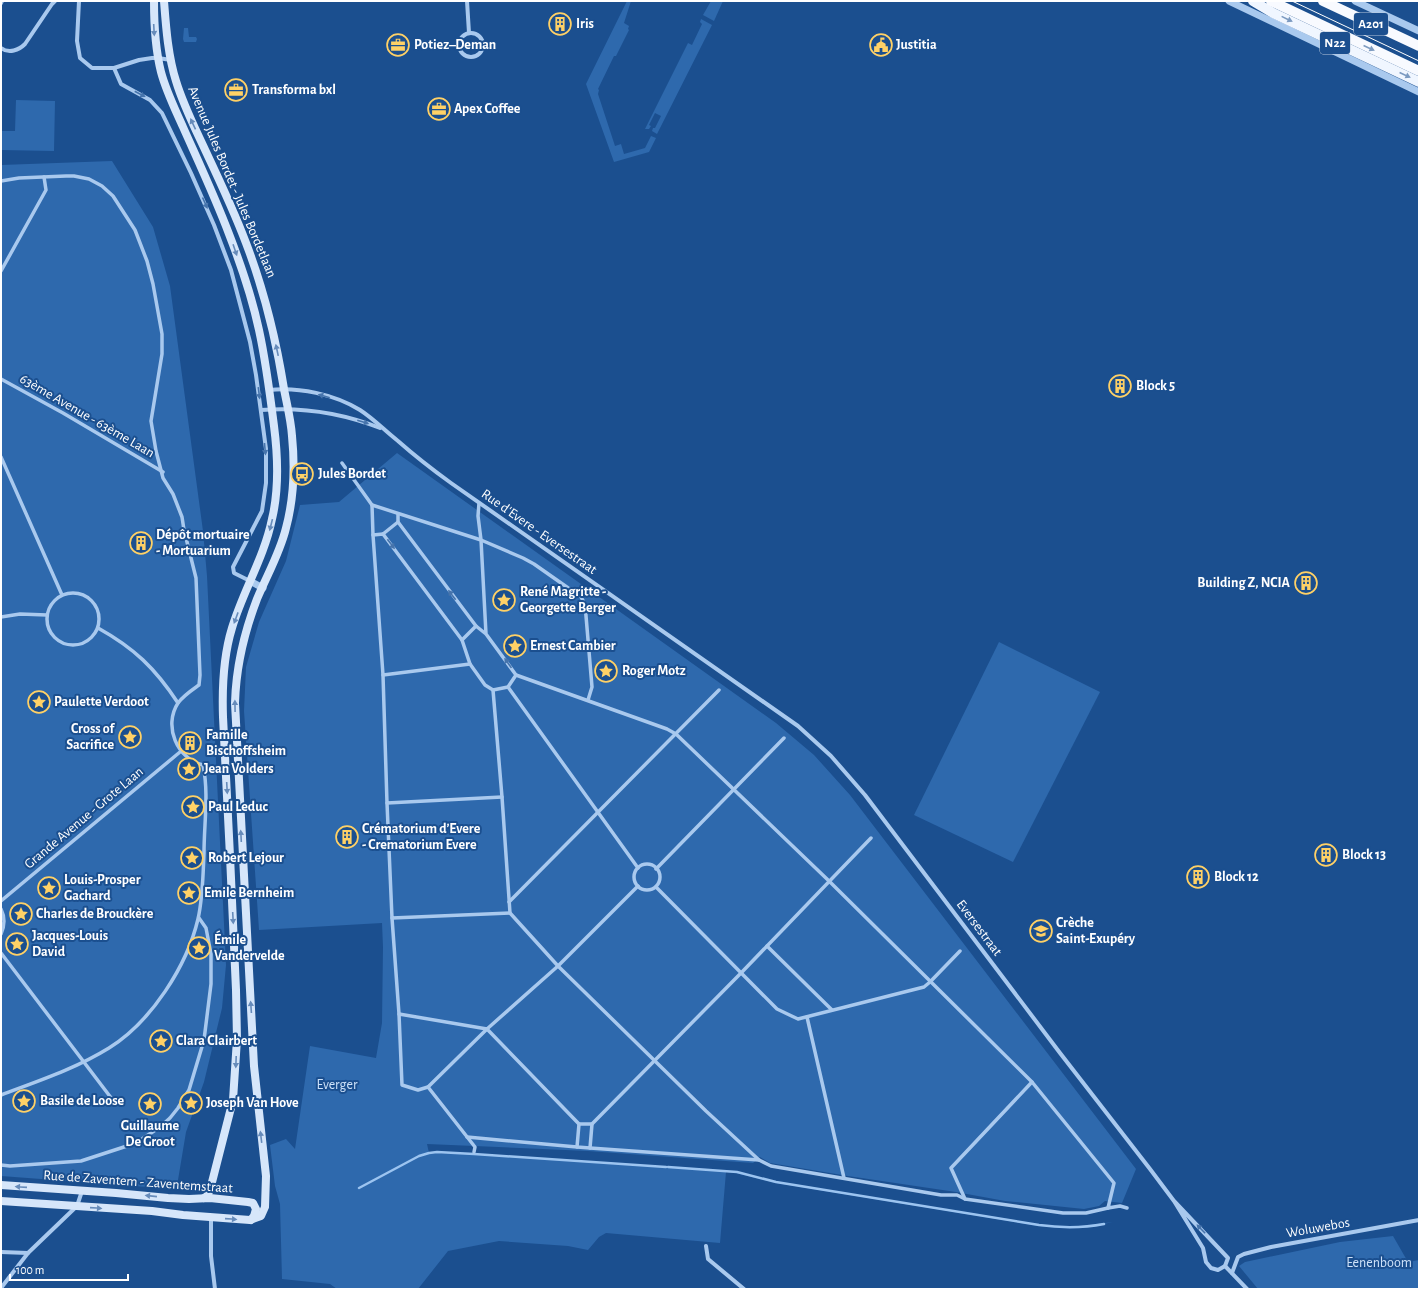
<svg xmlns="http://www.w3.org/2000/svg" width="1420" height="1290" font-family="'Alegreya Sans',sans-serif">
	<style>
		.green { fill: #2e69ad }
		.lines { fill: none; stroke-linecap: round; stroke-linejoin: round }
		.stream { stroke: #9cc4f0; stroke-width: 2.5 }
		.pedestrian { stroke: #a9c9ee; stroke-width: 3.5 }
		.minor { stroke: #a9c9ee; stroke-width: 4 }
		.tertiary { stroke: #a9c9ee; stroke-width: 7 }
		.secondary { stroke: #d6e6fa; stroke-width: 8 }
		.primary { stroke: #f0f6ff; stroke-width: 10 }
		.trunk { stroke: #f8faff; stroke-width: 10 }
		.tram { stroke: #fff; stroke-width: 1 }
		.oneway { fill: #7b9ac1 }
		.oneway2 { fill: #668bba }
		.oneway3 { fill: #7e9cc1 }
		.oneway4 { fill: #4674ac }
		.labels { text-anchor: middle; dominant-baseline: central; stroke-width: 4; stroke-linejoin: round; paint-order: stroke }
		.shield { fill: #1b4f8f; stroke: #bbcadd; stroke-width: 1 }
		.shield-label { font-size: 13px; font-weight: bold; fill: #fff }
		.poi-label { font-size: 14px; font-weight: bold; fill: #fff; stroke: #1b4f8f; text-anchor: start }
		.street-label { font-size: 14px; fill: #fff; stroke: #1b4f8f }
		.park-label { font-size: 14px; fill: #cfe3fa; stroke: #1b4f8f }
	</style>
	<rect width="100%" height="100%" fill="#1b4f8f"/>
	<g class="green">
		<path d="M627,1H631L624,23L629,26L628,29L629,30L616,56H614L598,89L599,90L598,94L615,146L621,144L624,154L645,148L651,136L656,138L649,152L614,162L586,84Z"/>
		<path d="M711,1H723L714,21L703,15Z"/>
		<path d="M701,19L712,25L657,134L652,131L653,128H655L661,116L655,113L649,125L651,126L649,129H645L688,43L692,45L702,24L700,22Z"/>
		<path d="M184,28H188L189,37H196L197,39L196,42H184L183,39Z"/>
		<path d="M16,100L55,101L54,151L1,150V131H15Z"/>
		<path d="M112,161L153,227L170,286L203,531L207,576L226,965L222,1008L204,1082L186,1132L177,1186L174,1189L1,1176V165Z"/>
		<path d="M397,453L776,723L814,755L850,795L1136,1169L1122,1203L1105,1201L1099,1206L1084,1209L1005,1201L956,1192L848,1176L770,1163L760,1157L753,1163L588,1151L427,1144L429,1153L474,1154L732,1171L776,1182L1050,1226H1083L1113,1222C1088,1228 1065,1229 1039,1226L776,1183L736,1173L726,1172L720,1243L606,1233L599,1237L588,1250L568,1246L499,1241L448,1251L418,1289H337L330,1284L282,1279L280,1204L275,1186L270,1145L286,1139L295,1149L310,1046L376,1058L382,1023L383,947L382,923L259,930L244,711L246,667L259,622L286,561L300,505L339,502Z"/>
		<path d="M999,642L1100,692L1013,862L914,815Z"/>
		<path d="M1393,1236L1408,1262L1419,1260V1289H1258L1239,1266L1245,1262L1340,1242Z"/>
	</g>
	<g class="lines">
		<g class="stream">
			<path d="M668,1167L737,1172L776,1182L1039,1225C1061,1228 1083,1228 1104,1224"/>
			<path d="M359,1188L419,1156L429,1153L437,1152L474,1154L666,1167"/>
		</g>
		<g class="pedestrian">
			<path d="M1,181L19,178L66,176H74L89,179L102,186L113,196L135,230L147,261L153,284L162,334V354L151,421L156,451L163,478L173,494L182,517L184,530L196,578L200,675L199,685C192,690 183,696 178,703C163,726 177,759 203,765C209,793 204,824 204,853C203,874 203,897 198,919C187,966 151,1022 109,1048C75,1069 38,1081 1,1095"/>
			<path d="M1,271L46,190L44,177"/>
			<path d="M1,379L63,413L163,472"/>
			<path d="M1,457L62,595"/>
			<path d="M342,463L372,505L373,535L383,534L462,640"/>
			<path d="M479,503L478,516L481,540L523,558L534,564L581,597L585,604L592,687L588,700"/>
			<path d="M372,505L481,540L486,634L516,675L508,687L493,690L485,685L470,664L462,640L476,626L486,634"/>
			<path d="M398,514V522L476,626"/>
			<path d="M383,534L398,522"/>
			<path d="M373,535L383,675L470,664"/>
			<circle cx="73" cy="619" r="26"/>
			<path d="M1,617L20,614L47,615"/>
			<path d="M98,628C134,648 155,668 178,703"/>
			<path d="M383,675L387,803L502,797"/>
			<path d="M516,675L667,729L676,734L828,880L1032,1082L1114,1183L1108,1208L1120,1206L1127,1208"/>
			<path d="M508,687L638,868"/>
			<path d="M493,690L502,797L510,913L558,966L706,1111L759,1160L771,1166L941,1195H957L965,1199L1063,1213H1086L1108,1208"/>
			<path d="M387,803L392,918L510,913"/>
			<circle cx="647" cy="877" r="13"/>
			<path d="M656,869L784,738"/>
			<path d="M638,886L558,966L487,1029L428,1087L418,1090L402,1085L399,1014L487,1029L579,1124H592L742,972L871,838"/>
			<path d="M656,887L777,1009L798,1019L924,987L930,982L960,951"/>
			<path d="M1,901L180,752"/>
			<path d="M509,902L719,690"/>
			<path d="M1,909C5,917 5,925 1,934"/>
			<path d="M392,918L399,1014"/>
			<path d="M767,946L832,1010"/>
			<path d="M1,953L115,1103"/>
			<path d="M807,1017L844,1178"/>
			<path d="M428,1087L475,1147L474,1152"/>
			<path d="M579,1124L577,1147L590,1148L592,1124"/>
			<path d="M467,1137L577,1147"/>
			<path d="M590,1148L759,1160"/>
			<path d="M1,1165L10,1166L81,1161L127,1146L142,1139L160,1127L170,1118L178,1108L189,1090L204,1040L211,984V954L206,928L199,918"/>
			<path d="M965,1199L951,1168L1032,1082"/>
		</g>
		<g class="minor">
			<path d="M79,1L77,41L80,58L92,68H114L139,60L152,58H158L171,60"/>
			<path d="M467,1L469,33"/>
			<path d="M1,3L2,1"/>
			<circle cx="471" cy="45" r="12"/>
			<path d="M1,48C9,54 19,50 25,44L52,4L55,1"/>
			<path d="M114,68L121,84L150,100L162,113L191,173L214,225L231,270L250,342L256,375L266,449V483L262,511L233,567L234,573L250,581"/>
			<path d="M269,390C299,387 334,394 360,410C374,419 385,431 398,441C415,456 433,470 451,483L798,726L831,756L865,795L1060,1053L1150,1169L1174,1201L1203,1248L1206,1262L1211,1268L1218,1270L1225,1266L1228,1258L1174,1201"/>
			<path d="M261,410C301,407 342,413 380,428"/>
			<path d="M211,1217V1256L215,1289"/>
			<path d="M706,1246L708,1259L744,1289"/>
			<path d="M1,1252L28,1253L77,1206L82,1191"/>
			<path d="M1225,1266L1247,1289"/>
			<path d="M1232,1273L1238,1257L1244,1254L1271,1247L1419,1220"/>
			<path d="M1,1288L28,1253"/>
		</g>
		<g class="tertiary">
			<path d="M1229,1L1419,92"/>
			<path d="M1355,1L1419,31"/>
			<path d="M250,581L263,588"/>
		</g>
		<g class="secondary">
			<path d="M154,1C154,25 155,48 161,72C166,91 175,109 183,127C199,163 215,197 229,234C241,265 252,297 259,330C266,362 270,394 274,426C278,457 279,490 272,519C264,558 243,591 232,628C223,657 222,687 223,717L230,856L236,990L237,1039L233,1100L210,1190L207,1196L204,1198"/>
			<path d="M1,1185L116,1193L168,1198L189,1199L210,1198L248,1202L253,1203L256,1209L254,1216L251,1220"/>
			<path d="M1,1201L152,1211L183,1215L250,1220L261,1216L265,1207L266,1176L254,1066L235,703C236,667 244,633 257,599C267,575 280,553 286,528C294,498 295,466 292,436C291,420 287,405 284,389C276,339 264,290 246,243C233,208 216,173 200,139C191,120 182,101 176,81C168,56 166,27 164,1"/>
		</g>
		<path class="primary" d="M1253,1L1273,13L1419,82"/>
		<g class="trunk">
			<path d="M1271,1L1419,71"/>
			<path d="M1323,1L1419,46"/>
		</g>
		<path class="tram" d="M1292,1L1419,61"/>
	</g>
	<defs><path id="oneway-solid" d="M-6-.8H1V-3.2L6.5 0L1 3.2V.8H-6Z"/></defs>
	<g class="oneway">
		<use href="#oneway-solid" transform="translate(1287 19) rotate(26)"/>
		<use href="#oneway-solid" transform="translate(1405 75) rotate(25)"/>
	</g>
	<g class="oneway2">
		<use href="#oneway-solid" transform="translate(154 30) rotate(87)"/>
		<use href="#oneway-solid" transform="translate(193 124) rotate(-115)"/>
		<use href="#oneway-solid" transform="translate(235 250) rotate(71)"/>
		<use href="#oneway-solid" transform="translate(277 350) rotate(-102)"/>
		<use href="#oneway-solid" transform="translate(271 525) rotate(104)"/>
		<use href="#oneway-solid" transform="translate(236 618) rotate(110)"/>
		<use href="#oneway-solid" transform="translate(235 706) rotate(-91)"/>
		<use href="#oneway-solid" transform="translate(227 788) rotate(87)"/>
		<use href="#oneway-solid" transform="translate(241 836) rotate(-93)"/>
		<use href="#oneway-solid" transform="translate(233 918) rotate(87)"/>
		<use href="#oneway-solid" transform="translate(251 1007) rotate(-94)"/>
		<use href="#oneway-solid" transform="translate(236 1062) rotate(92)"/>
		<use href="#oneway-solid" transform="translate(261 1137) rotate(-97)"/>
		<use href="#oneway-solid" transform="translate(21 1187) rotate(-176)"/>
		<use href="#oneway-solid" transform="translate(151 1196) rotate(-174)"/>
		<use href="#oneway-solid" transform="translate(96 1208) rotate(4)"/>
		<use href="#oneway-solid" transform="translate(231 1219) rotate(4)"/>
	</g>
	<use class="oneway3" href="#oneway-solid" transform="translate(1369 48) rotate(25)"/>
	<g class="oneway4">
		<use href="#oneway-solid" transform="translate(140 94) rotate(28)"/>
		<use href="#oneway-solid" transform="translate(205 203) rotate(66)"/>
		<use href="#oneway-solid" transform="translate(259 393) rotate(83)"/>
		<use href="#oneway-solid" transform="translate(324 396) rotate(-164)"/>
		<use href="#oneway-solid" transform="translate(363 422) rotate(17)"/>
		<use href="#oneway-solid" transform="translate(265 449) rotate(85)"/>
		<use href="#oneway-solid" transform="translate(391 544) rotate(53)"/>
		<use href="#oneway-solid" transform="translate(452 595) rotate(-127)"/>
		<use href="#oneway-solid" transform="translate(508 663) rotate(-125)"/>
		<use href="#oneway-solid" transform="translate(1201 1229) rotate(-134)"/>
	</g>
	<defs>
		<g id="building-ring" transform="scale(1.15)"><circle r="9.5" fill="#1b4f8f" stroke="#ffd166" stroke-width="1.5"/><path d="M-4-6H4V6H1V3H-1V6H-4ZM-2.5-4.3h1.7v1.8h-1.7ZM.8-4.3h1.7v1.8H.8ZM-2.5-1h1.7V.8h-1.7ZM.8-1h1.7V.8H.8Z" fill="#ffd166"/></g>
		<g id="office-ring" transform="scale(1.15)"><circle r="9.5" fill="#1b4f8f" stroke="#ffd166" stroke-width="1.5"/><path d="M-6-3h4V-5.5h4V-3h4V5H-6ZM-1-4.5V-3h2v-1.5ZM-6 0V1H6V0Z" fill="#ffd166"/></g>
		<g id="civic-ring" transform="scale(1.15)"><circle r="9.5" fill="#1b4f8f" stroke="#ffd166" stroke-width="1.5"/><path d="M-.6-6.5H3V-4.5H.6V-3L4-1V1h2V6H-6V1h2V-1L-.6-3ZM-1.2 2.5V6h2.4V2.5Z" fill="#ffd166"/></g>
		<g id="bus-ring" transform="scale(1.15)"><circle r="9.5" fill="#1b4f8f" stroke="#ffd166" stroke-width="1.5"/><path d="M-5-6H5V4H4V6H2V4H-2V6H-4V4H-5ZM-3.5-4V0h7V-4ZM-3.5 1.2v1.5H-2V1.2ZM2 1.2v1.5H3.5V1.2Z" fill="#ffd166"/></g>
		<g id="sight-ring" transform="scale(1.15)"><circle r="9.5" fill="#1b4f8f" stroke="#ffd166" stroke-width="1.5"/><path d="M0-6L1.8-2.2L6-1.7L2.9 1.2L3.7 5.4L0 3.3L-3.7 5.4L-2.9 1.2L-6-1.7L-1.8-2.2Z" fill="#ffd166"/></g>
		<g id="school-ring" transform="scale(1.15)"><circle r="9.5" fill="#1b4f8f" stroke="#ffd166" stroke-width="1.5"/><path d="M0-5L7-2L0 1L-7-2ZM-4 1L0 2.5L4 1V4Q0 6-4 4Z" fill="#ffd166"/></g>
	</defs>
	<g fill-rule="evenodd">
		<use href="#building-ring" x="560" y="24"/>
		<use href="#office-ring" x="398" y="45"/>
		<use href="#civic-ring" x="881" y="45"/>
		<use href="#office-ring" x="236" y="90"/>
		<use href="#office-ring" x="439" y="109"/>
		<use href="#building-ring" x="1120" y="386"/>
		<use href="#bus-ring" x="302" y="474"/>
		<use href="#building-ring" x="141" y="543"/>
		<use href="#building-ring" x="1306" y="583"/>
		<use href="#sight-ring" x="504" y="600"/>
		<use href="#sight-ring" x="515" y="646"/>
		<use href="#sight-ring" x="606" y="671"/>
		<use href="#sight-ring" x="39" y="702"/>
		<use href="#sight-ring" x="130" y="737"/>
		<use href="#building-ring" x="190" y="743"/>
		<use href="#sight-ring" x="189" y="769"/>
		<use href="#sight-ring" x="193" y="807"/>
		<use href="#building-ring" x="347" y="837"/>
		<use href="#building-ring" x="1326" y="855"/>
		<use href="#sight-ring" x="192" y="858"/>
		<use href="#building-ring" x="1198" y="877"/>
		<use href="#sight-ring" x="49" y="888"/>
		<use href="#sight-ring" x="189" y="893"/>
		<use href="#sight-ring" x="21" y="914"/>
		<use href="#school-ring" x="1041" y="931"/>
		<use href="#sight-ring" x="17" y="944"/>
		<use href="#sight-ring" x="199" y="948"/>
		<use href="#sight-ring" x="161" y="1041"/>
		<use href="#sight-ring" x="24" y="1101"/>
		<use href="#sight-ring" x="191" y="1103"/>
		<use href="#sight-ring" x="150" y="1104"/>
	</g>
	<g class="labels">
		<g class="shield">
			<rect x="1354" y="13" width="34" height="22" rx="3"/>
			<rect x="1320" y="32" width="30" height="22" rx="3"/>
		</g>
		<g class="shield-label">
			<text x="1371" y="24">A201</text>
			<text x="1335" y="43">N22</text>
		</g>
		<g class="poi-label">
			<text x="576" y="24">Iris</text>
			<text x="414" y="45">Potiez–Deman</text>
			<text x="896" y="45">Justitia</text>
			<text x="252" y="90">Transforma bxl</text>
			<text x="454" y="109">Apex Coffee</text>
			<text x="1136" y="386">Block 5</text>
			<text x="318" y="474">Jules Bordet</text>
			<text x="156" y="535">Dépôt mortuaire<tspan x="156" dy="16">- Mortuarium</tspan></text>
			<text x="1290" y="583" text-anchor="end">Building Z, NCIA</text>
			<text x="520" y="592">René Magritte -<tspan x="520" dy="16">Georgette Berger</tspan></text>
			<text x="530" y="646">Ernest Cambier</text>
			<text x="622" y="671">Roger Motz</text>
			<text x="54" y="702">Paulette Verdoot</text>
			<text x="114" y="729" text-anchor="end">Cross of<tspan x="114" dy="16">Sacrifice</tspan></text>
			<text x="206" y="735">Famille<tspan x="206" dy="16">Bischoffsheim</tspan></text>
			<text x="204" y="769">Jean Volders</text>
			<text x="208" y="807">Paul Leduc</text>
			<text x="362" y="829">Crématorium d’Evere<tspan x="362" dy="16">- Crematorium Evere</tspan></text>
			<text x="1342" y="855">Block 13</text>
			<text x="208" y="858">Robert Lejour</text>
			<text x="1214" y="877">Block 12</text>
			<text x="64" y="880">Louis-Prosper<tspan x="64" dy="16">Gachard</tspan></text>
			<text x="204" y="893">Emile Bernheim</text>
			<text x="36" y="914">Charles de Brouckère</text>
			<text x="1056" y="923">Crèche<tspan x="1056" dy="16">Saint-Exupéry</tspan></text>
			<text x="32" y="936">Jacques-Louis<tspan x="32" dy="16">David</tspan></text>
			<text x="214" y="940">Émile<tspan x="214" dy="16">Vandervelde</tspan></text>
			<text x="176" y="1041">Clara Clairbert</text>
			<text x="40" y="1101">Basile de Loose</text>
			<text x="206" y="1103">Joseph Van Hove</text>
			<text x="150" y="1126" text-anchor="middle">Guillaume<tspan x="150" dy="16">De Groot</tspan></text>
		</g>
		<g class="street-label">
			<text transform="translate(232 182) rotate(67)">Avenue Jules Bordet - Jules Bordetlaan</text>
			<text transform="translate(87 416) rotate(30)">63ème Avenue - 63ème Laan</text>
			<text transform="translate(539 532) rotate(35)">Rue d'Evere - Eversestraat</text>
			<text transform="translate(84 818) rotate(-40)">Grande Avenue - Grote Laan</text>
			<text transform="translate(979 928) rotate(53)">Eversestraat</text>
			<text transform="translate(138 1182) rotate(4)">Rue de Zaventem - Zaventemstraat</text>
			<text transform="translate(1318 1228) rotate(-10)">Woluwebos</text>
		</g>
		<g class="park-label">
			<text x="337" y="1085">Everger</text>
			<text x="1379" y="1263">Eenenboom</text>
		</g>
	</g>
	<rect width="1420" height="1290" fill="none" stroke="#ffffff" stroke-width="4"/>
	<path d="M10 1274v6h118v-6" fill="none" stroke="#ffffff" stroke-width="2"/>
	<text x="16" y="1274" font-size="12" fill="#ffffff" stroke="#1b4f8f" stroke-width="3" paint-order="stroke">100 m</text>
</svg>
